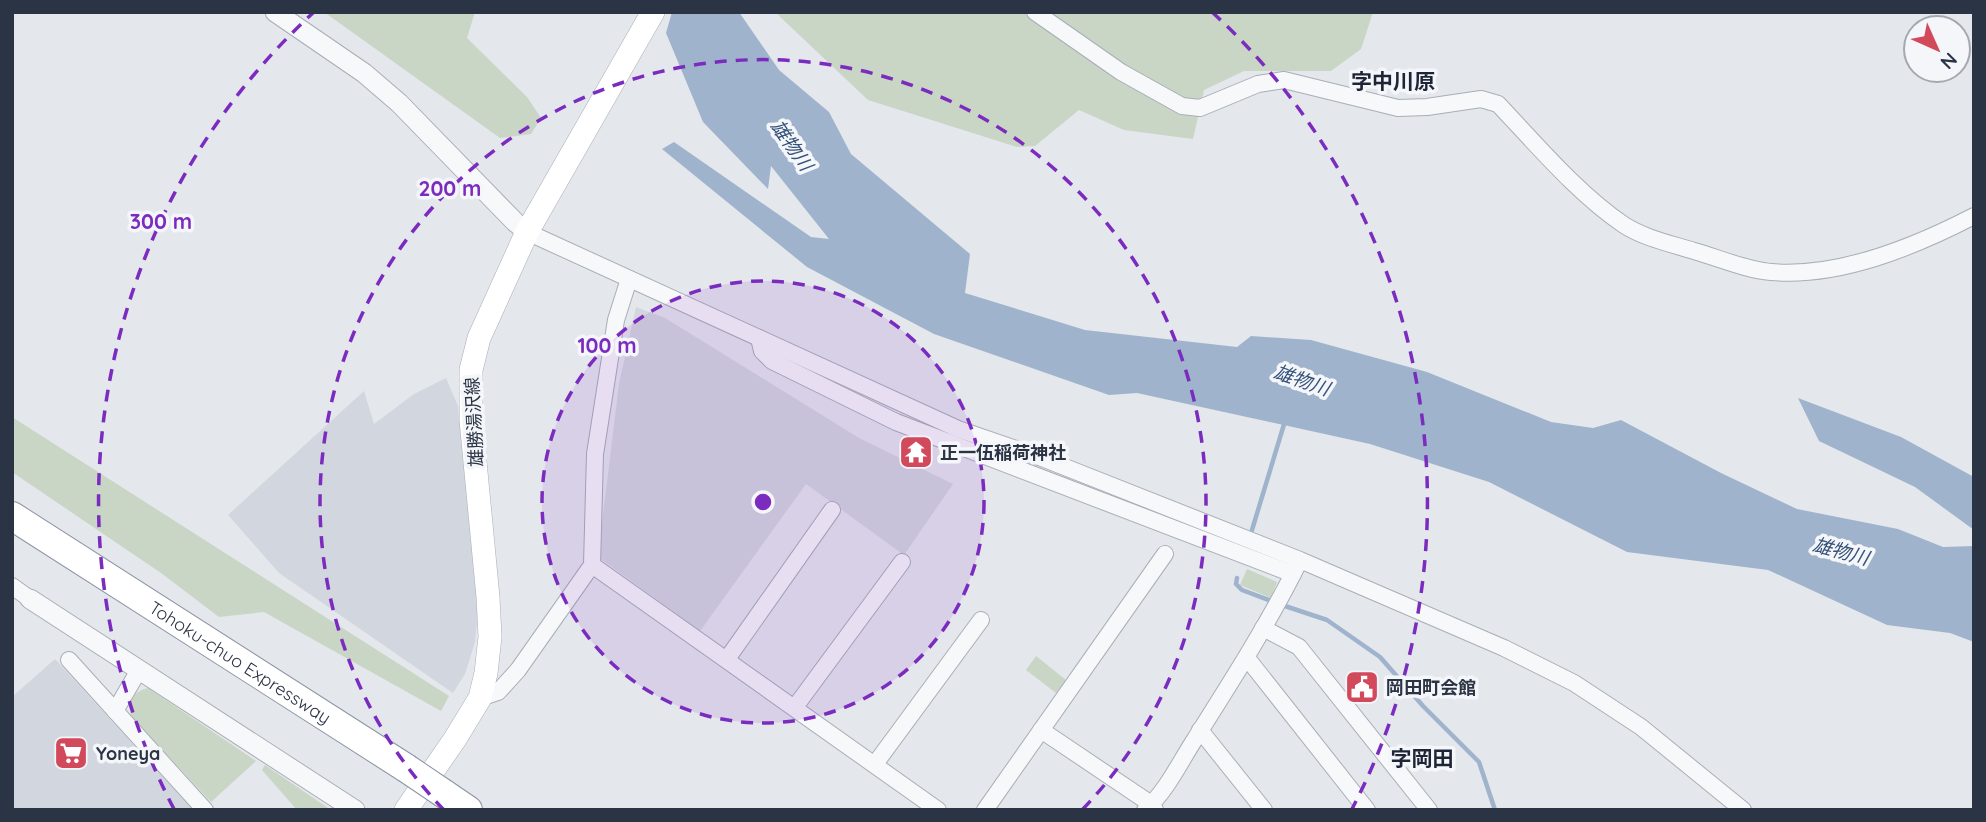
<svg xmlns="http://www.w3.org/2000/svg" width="1986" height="822" font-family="Quicksand,'Noto Sans JP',sans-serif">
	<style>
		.built { fill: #d2d6de }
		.green { fill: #c9d6c5 }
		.water { fill: #9fb4cc }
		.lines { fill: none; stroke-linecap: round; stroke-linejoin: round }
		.stream { stroke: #9fb4cc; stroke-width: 4.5 }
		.minor-casing { stroke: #a9aeb7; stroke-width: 18 }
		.tertiary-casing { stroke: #a9aeb7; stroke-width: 21 }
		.secondary-casing { stroke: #a9aeb7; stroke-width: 24 }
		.motorway-casing { stroke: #8b94a3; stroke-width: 30 }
		.minor { stroke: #f7f8fa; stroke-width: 16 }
		.tertiary { stroke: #f7f8fa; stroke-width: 19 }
		.secondary { stroke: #fff; stroke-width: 23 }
		.motorway { stroke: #fff; stroke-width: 28 }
		.motorway-bridge-casing { stroke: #8b94a3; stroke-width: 30; stroke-linecap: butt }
		.motorway-bridge { stroke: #fff; stroke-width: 28 }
		.ring { fill: none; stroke: #7b2cbf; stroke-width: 3.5; stroke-dasharray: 12 9 }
		.labels { text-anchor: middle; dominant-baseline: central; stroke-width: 7; stroke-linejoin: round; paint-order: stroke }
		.street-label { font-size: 18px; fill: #2b3445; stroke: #f4f6f9 }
		.poi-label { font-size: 18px; font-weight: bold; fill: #2b3445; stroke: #f4f6f9; text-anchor: start }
		.water-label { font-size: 19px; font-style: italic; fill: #34527a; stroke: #f4f6f9 }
		.quarter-label { font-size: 21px; font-weight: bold; fill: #1d2536; stroke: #f4f6f9 }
		.centre { fill: #7b2cbf; stroke: #f4f6f9; stroke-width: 3.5 }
		.ring-label { font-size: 21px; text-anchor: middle; font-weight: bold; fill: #7b2cbf; stroke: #f4f6f9; stroke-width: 7; stroke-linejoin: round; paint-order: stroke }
	</style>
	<rect width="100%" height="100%" fill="#e4e7ec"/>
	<g class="built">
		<path d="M636,307L665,318L859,438L953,484L904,555L806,484L700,631L598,557L619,384Z"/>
		<path d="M446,378L458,406L478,611L475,642L465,674L453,693L279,573L228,515L364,391L374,424L414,394Z"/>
		<path d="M55,659L193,810H12V697Z"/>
	</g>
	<g class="green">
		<path d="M324,12H475L467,38L527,97L541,118L531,134L500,138Z"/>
		<path d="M775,12H1373L1361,49L1331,71H1244L1204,90L1193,139L1124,130L1079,110L1035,146L1017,147L868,100Z"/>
		<path d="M12,417L449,696L441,711L264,612L219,617L161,573L12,472Z"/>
		<path d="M1247,569L1277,582L1271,598L1240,585Z"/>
		<path d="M1036,656L1066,680L1056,693L1026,670Z"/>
		<path d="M148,688L256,761L211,802L131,716C127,700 133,692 148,688Z"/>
		<path d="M265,765L331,810H297L262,770Z"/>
	</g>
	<g class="water">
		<path d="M672,12H739L779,70L829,112L851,154L970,254L965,293L1085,330L1237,347L1251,336L1311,340L1427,372L1551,422L1593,428L1621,420L1721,473L1797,509L1898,529L1943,547L1974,546V642L1950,633L1887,625L1768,570L1627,552L1489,482L1370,444L1137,393L1109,395L934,334L807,267L662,149L674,142L811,237L829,239L771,166L768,189L703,122L666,33Z"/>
		<path d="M1798,398L1901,437L1974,477V530L1915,487L1819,441Z"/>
	</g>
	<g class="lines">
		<g class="stream">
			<path d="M1252,530L1285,421"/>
			<path d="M1237,578L1236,584L1242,590L1274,602"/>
			<path d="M1282,605L1327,620L1380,657L1423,706L1479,762L1495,810"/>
		</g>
		<g class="minor-casing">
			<g id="minor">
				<path d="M1035,12L1121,72L1182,106L1200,108L1258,84L1284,80L1398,108L1427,107L1481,99L1498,104C1536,144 1578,194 1624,225C1644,238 1672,244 1694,251C1719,258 1746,270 1771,272C1839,278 1914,247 1974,216"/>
				<path d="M527,232L958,429L1042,458L1300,560L1504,648L1574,683L1641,727L1743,810"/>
				<path d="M759,338L762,351L772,361L896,422L1293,574"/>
				<path d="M592,565L938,810"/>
				<path d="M12,586L30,599"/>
				<path d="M1263,628L1299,647L1429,810"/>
				<path d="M1247,658L1367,810"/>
				<path d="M727,659L832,510"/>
				<path d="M69,660L205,810"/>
				<path d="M480,698L498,692L518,670L592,565L595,454L616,320L629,279"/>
				<path d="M795,707L902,562"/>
				<path d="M115,711L139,670"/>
				<path d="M1041,730L1151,804L1155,810"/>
				<path d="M1200,730L1264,810"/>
				<path d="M875,764L981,620"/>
				<path d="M985,810L1165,554"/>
				<path d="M1145,810C1166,792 1180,762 1195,739C1231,682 1267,626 1297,566"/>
			</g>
		</g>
		<g class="tertiary-casing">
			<g id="tertiary">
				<path d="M275,12L364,73L399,103L515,222L527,232"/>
				<path d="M30,599L355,810"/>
			</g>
		</g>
		<g class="secondary-casing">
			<path id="secondary" d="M406,810L455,739L480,698L486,673L490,637L488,597L471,420V370L479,338L527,232L653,12"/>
		</g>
		<g class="motorway-casing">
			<g id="motorway">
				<path id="s1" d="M12,516L406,768"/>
				<path d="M443,793L468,810"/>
			</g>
		</g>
		<use href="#minor" class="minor"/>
		<use href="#tertiary" class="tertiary"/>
		<use href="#secondary" class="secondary"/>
		<use href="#motorway" class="motorway"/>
		<g class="motorway-bridge-casing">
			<path id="motorway-bridge" d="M406,768L443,793"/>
		</g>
		<use href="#motorway-bridge" class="motorway-bridge"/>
	</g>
	<circle cx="763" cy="502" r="221" fill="#7b2cbf" fill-opacity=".12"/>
	<g class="ring">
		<circle cx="763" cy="502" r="221"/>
		<path d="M444 810A443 443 0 1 1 1082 810"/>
		<path d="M174 809A664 664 0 0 1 314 12M1212 12A664 664 0 0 1 1352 809"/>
	</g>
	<defs>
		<g id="temple-square" transform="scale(1.75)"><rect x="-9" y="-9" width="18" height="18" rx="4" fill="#d1495b" stroke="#f4f6f9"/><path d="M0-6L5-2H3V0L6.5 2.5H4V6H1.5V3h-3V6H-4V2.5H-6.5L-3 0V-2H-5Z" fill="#fff"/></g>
		<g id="civic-square" transform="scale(1.75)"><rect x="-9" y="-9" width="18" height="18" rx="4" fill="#d1495b" stroke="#f4f6f9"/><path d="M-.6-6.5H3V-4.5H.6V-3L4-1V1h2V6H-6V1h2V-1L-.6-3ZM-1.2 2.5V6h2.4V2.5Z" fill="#fff"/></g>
		<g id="supermarket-square" transform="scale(1.75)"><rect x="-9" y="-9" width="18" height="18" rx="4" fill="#d1495b" stroke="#f4f6f9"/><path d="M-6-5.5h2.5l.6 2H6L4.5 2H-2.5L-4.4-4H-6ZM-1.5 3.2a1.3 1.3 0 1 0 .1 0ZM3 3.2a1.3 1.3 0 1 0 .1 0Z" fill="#fff"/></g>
	</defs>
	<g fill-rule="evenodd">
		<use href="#temple-square" x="916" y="452"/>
		<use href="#civic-square" x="1362" y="687"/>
		<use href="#supermarket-square" x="71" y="753"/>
	</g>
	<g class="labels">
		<g class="street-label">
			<text transform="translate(474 422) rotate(-93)">雄勝湯沢線</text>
			<text stroke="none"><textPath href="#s1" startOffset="271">Tohoku-chuo Expressway</textPath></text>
		</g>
		<g class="poi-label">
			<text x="940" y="452">正一伍稲荷神社</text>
			<text x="1386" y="687">岡田町会館</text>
			<text x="96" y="753">Yoneya</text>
		</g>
		<g class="water-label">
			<text transform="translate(792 145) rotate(55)">雄物川</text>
			<text transform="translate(1302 380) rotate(19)">雄物川</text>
			<text transform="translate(1841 551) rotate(15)">雄物川</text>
		</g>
		<g class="quarter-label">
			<text x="1393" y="81">字中川原</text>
			<text x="1422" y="758">字岡田</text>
		</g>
	</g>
	<circle cx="763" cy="502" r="10" class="centre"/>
	<g class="ring-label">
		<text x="450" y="196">200 m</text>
		<text x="161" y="229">300 m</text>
		<text x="607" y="353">100 m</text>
	</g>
	<rect width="1986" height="822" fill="none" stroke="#2b3445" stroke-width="28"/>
	<g transform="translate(1937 49) rotate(135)"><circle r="33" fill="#f4f6f9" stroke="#a4a8b1" stroke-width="2"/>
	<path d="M0-5L12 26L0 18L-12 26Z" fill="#d1495b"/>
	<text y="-10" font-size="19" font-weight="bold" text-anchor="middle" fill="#2b3445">N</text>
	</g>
</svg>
